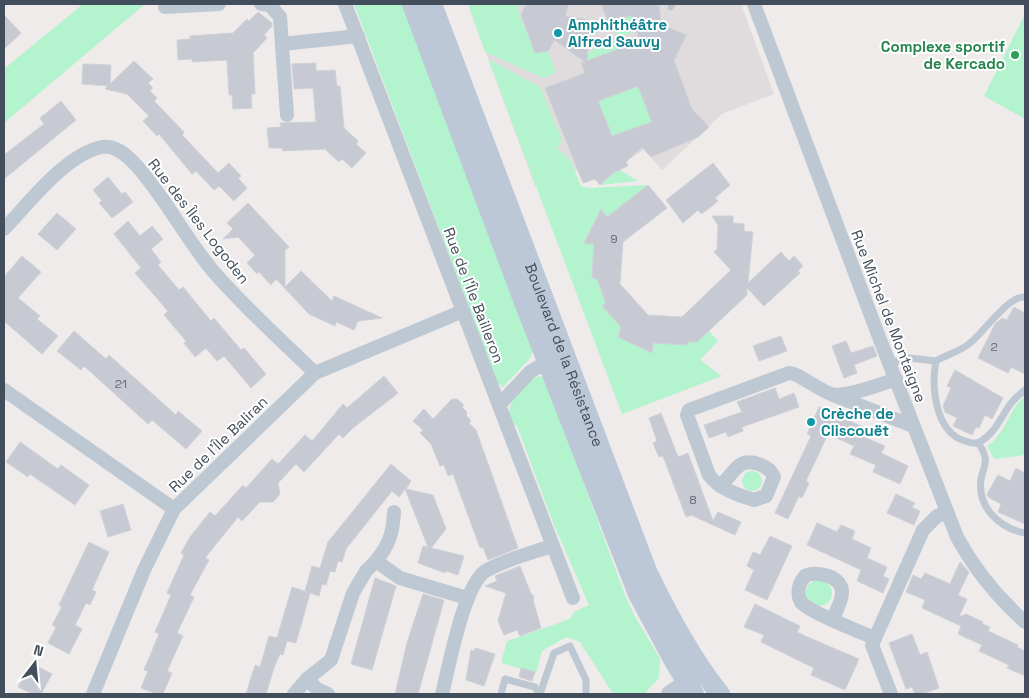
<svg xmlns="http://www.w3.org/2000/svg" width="1029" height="698" font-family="'Space Grotesk',sans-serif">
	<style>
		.education { fill: #e0dcdd }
		.green { fill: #b3f3ce }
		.building { fill: #c7cad2; stroke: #cfd1d8; fill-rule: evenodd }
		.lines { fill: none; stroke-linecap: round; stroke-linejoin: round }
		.service { stroke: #bdc8d3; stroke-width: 7 }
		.minor { stroke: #bdc8d3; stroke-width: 14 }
		.tertiary { stroke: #bdc8d3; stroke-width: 18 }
		.secondary { stroke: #bcc8d8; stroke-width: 20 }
		.culture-dot { fill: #0f9aa8; stroke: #fff; stroke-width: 2 }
		.leisure-dot { fill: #2e9e5b; stroke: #fff; stroke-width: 2 }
		.labels { text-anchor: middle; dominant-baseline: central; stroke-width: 4; stroke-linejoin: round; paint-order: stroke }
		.number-label { font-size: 12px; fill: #636d79 }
		.culture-label { font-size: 15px; font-weight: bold; fill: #0d838f; stroke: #fff; text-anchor: start }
		.leisure-label { font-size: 15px; font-weight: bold; fill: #27864d; stroke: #fff; text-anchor: end }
		.street-label { font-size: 15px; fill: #424e5b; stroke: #fff }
	</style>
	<rect width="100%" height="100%" fill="#efebeb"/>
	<path class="education" d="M468,4H741L774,94L722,114L662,170L644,150L626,161L628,166L615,171L600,185L595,179L583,183L577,170L535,186Z"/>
	<g class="green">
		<path d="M83,4H145L4,123V69Z"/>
		<path d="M354,4H404L533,351L531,357L503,387L498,384Z"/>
		<path d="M468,4H520L517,9L535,53L548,51L556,72L544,78L485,52Z"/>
		<path d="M1025,14V119L984,96Z"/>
		<path d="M631,15L637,31C624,37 615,37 608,24Z"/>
		<path d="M614,41L625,44L640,41L581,63C588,50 601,44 614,41Z"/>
		<path d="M488,59L540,87L562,140L557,148L571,161L581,186L588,188L648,185L607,217L600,210L584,242L594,244L592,278L599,279L603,296L607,301L602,306L624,331L618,337L652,353L653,343L688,345V342H697L698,337L704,336L709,331L718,341L700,360L722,376L622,414Z"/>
		<path d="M638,86L652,122L612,137L598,101Z"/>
		<path d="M620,170L638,181L600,185L615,171Z"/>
		<path d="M541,376L547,383L625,595L634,615L660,659L659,678L644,694H613L580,642L566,637L542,651L536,673L501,663L507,641L570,619L574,612L589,605L554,525L517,426L510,423C504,405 523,379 541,376Z"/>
		<path d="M1025,397V455L994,459L987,446C1007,433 1008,408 1025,397Z"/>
		<circle cx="752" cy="481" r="10"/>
		<circle cx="819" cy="593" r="13"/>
	</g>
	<g class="building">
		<path d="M532,4H569L565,16L589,20L587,61L640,41L631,15L609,24L601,4H659L661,24L686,35L674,61L692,109L709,127L698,137L651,157L642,147L626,162L628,166L613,173L600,185L595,179L583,183L545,88L585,73L581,63L585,62L554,40L548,51L535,53L521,15L525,6ZM638,86L652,122L612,136L598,101Z"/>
		<path d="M258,12L272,23V26L264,35L267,38L253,53L255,94H251L252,108L233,109L232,95H229L227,60L192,62V59L178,60L177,40L190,39V36L233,33L247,19L249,21Z"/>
		<path d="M4,15L21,33L4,49Z"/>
		<path d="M134,61L153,79L148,83L153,88L150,91L157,98L154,101L184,132L182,135L218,173L229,163L241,176L238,178L247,188L234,201L219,186L214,190L196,171L192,174L159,134L157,136L143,121L149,116L127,94L105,89L108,86L82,84L83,64L111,65L110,84Z"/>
		<path d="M316,63V71L335,70L337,86H340L344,128L358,141L356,144L366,153L352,168L342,159L339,162L325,149L283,151L282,148H269L267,128L281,127L280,123L316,122L313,88L294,89L292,64Z"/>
		<path d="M61,101L76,120L4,179V155L44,124L40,118Z"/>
		<path d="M713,163L730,185L715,198L718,201L707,210L701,214L698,210L683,223L666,200Z"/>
		<path d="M108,177L122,194L125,192L133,202L112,218L99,203L102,201L93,190Z"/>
		<path d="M648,185L667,208L623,242L620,284L648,315L682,317L731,270L714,252L717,249L718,225L712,216H733V223L744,224V231L753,232L748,283L781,252L789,261L794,256L803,266L798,271L800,273L764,306L747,288V295L697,342H688V345L653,343L652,353L618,337L621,327L602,306L606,303L597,279L592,278L594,244L584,243L601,209L607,217Z"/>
		<path d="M248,203L289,247L285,250V287L301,271L332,301L334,296L382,318L358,321L354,330L336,322L335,326L309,314L276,279L271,285L259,272L257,274L247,263L255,255L238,237L223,239L233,229L227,223Z"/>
		<path d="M57,213L76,229L57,250L38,234Z"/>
		<path d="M128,221L140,236L152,226L163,239L151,249L161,262L158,265L179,290L183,287L211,321L214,318L241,350L244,348L266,374L251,388L224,356L217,361L206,348L195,357L184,343L186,341L164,315L168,311L135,273L141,268L114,234Z"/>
		<path d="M22,256L41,272L18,298L40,316L37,319L58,336L42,354L4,321V277Z"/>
		<path d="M1014,307L1025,313V374L1011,367L1008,373L978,358L995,324L1002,318L1007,320Z"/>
		<path d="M74,331L106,359L109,355L176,415L178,411L202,431L186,449L152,420L148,424L84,366L81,370L57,351Z"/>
		<path d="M781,336L787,351L759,361L753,346Z"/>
		<path d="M846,341L851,353L873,346L877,356L854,365L857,373L844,378L832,346Z"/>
		<path d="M955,370L1003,398L992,419L985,415L979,428L976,427L972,435L953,426L957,418L945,412L943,406L951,388L947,386Z"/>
		<path d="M384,376L398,393L353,428L343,438L339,434L304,472L296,464L278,483L280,494L273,502H260L242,521L238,517L205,558L209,560L190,595L194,597L177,633L183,636L167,671L172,673L163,694H157L141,688L148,671L144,670L159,634L155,632L171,595L167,593L184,555L181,553L190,537L210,512L215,516L243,485L246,488L272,459L278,464L305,435L312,441L343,404L347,408Z"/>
		<path d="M775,388L779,399L794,393L799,407L742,427L743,431L728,437L726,432L709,438L704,425L742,412L737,402Z"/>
		<path d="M452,399H457L464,405L462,407L467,412L466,415L471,421L469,423L476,430L518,548L488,560L483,547L480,548L453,474L448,476L444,465L440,466L431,444L420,433L423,430L413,421L424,409L433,419Z"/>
		<path d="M819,407L863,427L859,435L885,446L881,453L908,466L900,484L873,472L876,465L850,454L857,440L854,446L828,434L806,481L809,483L802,498L799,496L788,519L775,513L811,436L807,434Z"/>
		<path d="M661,413L678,457L688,453L713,521L718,512L741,522L735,535L691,515L686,517L663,456L659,457L653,443L657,441L649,418Z"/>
		<path d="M20,442L58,469L61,465L89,485L75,505L30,474L28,477L6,462Z"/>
		<path d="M391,464L411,481L406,489L433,495L446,529L431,548L464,556L458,575L446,571L445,573L418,563L423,546L428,547L405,489L399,497L392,491L346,549L342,562L338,561L335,572L330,571L326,585L322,584L319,596L305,591L312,566L320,568L328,542Z"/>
		<path d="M1016,468L1025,473V524L998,512L1001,504L988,497L987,494L998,475L1010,481Z"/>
		<path d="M896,494L915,503L912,507L920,511L914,525L887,513Z"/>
		<path d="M123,504L131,530L108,537L100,511Z"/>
		<path d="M817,523L837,532L841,525L855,531L852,539L871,548L867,558L887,567L883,576L889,579L883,593L857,581L861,570L807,545Z"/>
		<path d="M770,536L792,546L767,600L745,590L754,570L747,566L753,552L760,555Z"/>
		<path d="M89,542L109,552L92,590L96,592L90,605L86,603L75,625L82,629L69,654L48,643L56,627L52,625L62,607L59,605Z"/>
		<path d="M960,562L969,572L958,595L967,599L959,617L966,614L983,622L982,624L990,627L988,631L1018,645L1017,647L1025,651V676L1007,668L1009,665L979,651L982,645L958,634L961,626L922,608L925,600L906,592L913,575L921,579L925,573L950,584Z"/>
		<path d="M520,566L531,594L534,596L533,600L541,628L520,636L517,630L504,635L498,621L506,593L485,586L497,581L495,576Z"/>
		<path d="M375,578L396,586L372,670L351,664Z"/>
		<path d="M292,587L310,593L296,643L287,641L283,655L280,654L275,665L266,694H246L255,665L260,667L269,636L277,638Z"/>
		<path d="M423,594L444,600L418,694H395L407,643Z"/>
		<path d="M755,604L800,626L797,632L805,636L859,659L845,690L811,675L814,668L761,642L764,635L744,627Z"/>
		<path d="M912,634L920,655L927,652L939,688L922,694H915L912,687L906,689L889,643Z"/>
		<path d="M475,648L495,654L484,686L466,680L471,650L474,651Z"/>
		<path d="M31,663L52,674L41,694H33L18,687Z"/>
		<path d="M521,668L535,672L532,681L519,677Z"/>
	</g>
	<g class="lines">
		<g class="service">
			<path d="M671,7L672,4"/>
			<path d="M1025,297C1009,295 984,332 970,343C960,352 947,354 936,361C931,387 935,432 965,441C970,443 976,444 980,442C995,433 1000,419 1009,406C1013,400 1020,394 1025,390"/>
			<path d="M890,363L909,358L936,361"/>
			<path d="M978,443C981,447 984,452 985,457C987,465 982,471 981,479C977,507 999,528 1025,533"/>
			<path d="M501,694L505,679L535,687L539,694"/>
			<path d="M540,694L554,653L570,646L586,680V694"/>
		</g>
		<g class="minor">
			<path d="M261,4L270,5L280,17L287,115"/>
			<path d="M345,4L573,598"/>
			<path d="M754,4L879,337L957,537C975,570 997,597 1025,622"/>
			<path d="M165,7L219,4"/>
			<path d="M282,44L358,36"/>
			<path d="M4,229C29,203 66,154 102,147C118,144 133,161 142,172C168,203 187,240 213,271C244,307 281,340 315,373"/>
			<path d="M4,390L174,509"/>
			<path d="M833,395L913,426"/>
			<path d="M499,405L530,372L548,361"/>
			<path d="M720,486C727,480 733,470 740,465C750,458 770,466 774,477L766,496L754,500C738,495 719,489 709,475L687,415L689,410L789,373C796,372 819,390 831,394C845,398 881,384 896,379"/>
			<path d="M376,561C389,545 393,533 394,512"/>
			<path d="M833,619C836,611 842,601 842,593C843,576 816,570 805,576C799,583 796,593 801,602C807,611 862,633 875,638"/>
			<path d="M307,679L317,689L328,694"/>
			<path d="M93,694L144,570L174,509L315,373L463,311"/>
			<path d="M294,694L307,679L331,660L353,593L366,571L376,561L400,578L467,598"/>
			<path d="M442,694C449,667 464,582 487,570C507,559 531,553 552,546"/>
			<path d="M891,694L872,645L923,530L937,516L947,513"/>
		</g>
		<path class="tertiary" d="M670,694L699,675"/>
		<g class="secondary">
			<path d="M412,4L525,305L638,594L674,661L694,694"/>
			<path id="s1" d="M432,4L647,571C667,613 691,658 720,694"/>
		</g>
	</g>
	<g class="culture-dot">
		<circle cx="558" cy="33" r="5"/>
		<circle cx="811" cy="422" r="5"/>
	</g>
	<circle class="leisure-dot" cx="1015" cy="55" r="5"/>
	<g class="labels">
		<g class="number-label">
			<text x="614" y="239">9</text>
			<text x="994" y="347">2</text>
			<text x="121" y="384">21</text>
			<text x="693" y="500">8</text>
		</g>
		<g class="culture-label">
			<text x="568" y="24">Amphithéâtre<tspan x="568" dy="17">Alfred Sauvy</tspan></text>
			<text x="821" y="413">Crèche de<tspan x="821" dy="17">Cliscouët</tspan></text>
		</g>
		<g class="leisure-label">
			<text x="1005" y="46">Complexe sportif<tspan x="1005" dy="17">de Kercado</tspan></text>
		</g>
		<g class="street-label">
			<text transform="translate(199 221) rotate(52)">Rue des Îles Logoden</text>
			<text transform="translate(474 295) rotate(69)">Rue de l'Île Bailleron</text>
			<text transform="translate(889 316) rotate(69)">Rue Michel de Montaigne</text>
			<text stroke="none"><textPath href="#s1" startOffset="375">Boulevard de la Résistance</textPath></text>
			<text transform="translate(218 444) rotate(-44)">Rue de l'Île Baliran</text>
		</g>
	</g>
	<rect width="1029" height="698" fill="none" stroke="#424e5b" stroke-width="10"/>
	<g transform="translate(35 663) rotate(16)" stroke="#ffffff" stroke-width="4" paint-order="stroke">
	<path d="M0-4L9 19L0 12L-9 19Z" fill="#424e5b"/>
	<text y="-8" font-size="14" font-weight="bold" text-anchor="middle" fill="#424e5b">N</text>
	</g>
</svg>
